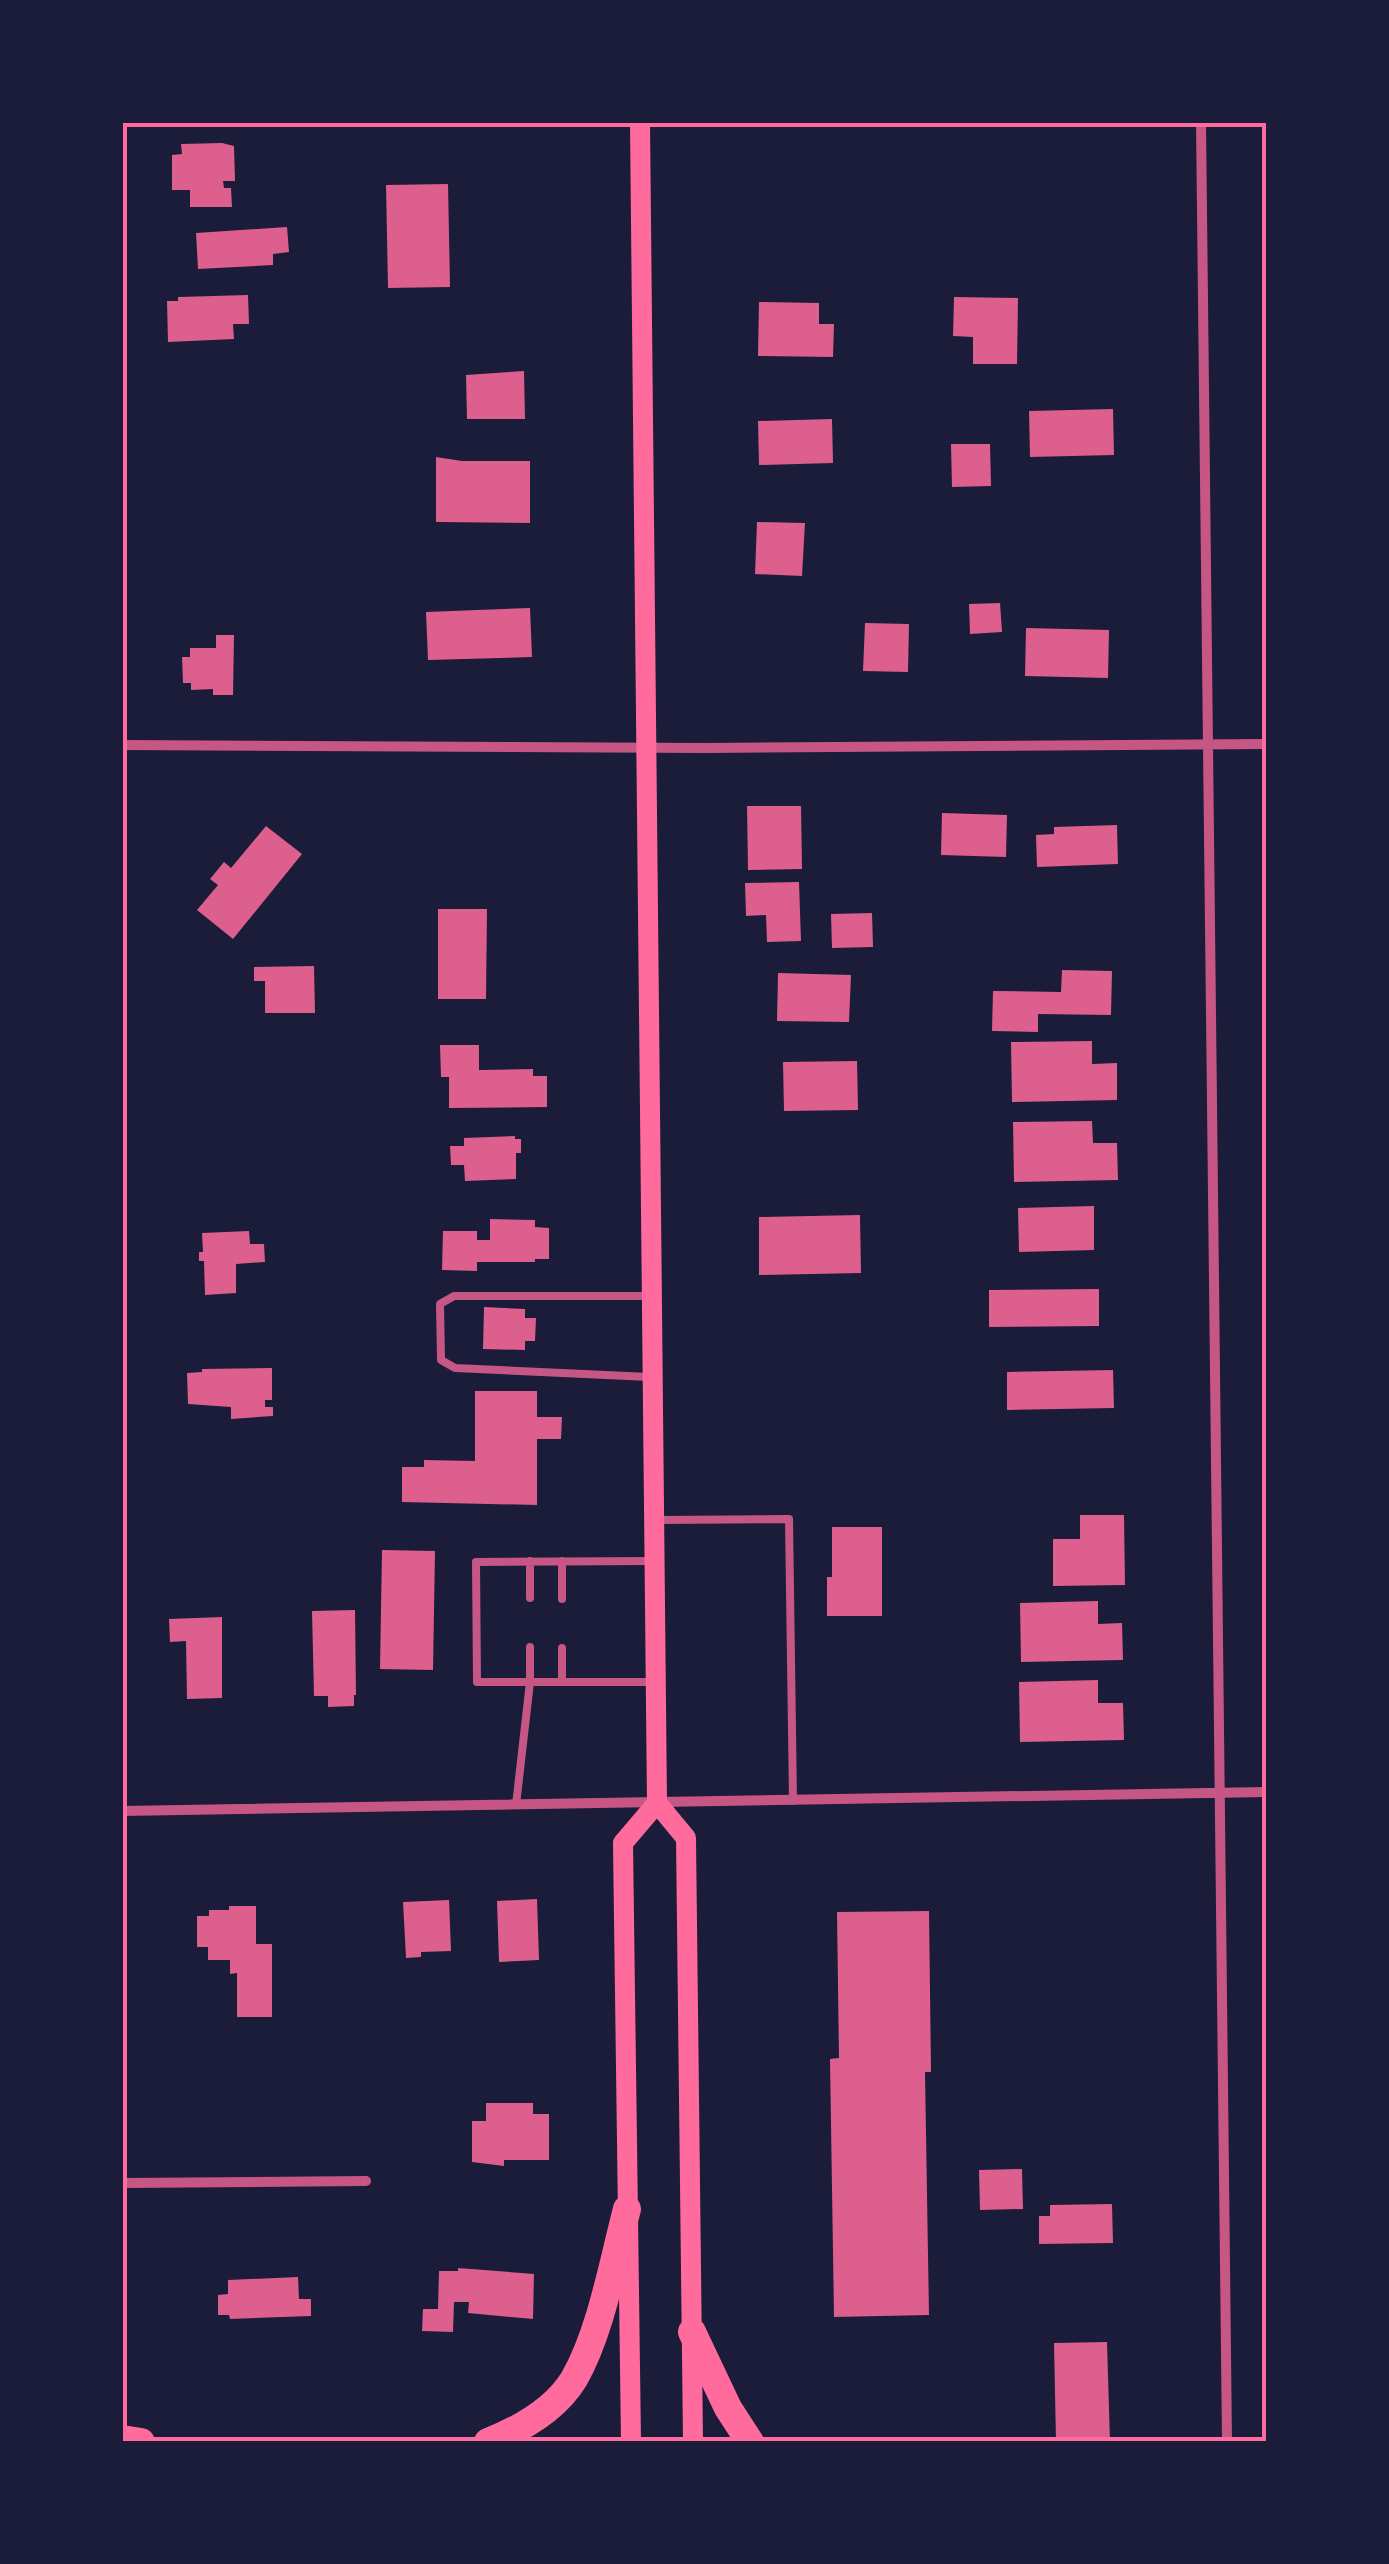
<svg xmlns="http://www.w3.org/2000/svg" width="1389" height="2564" font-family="'Work Sans',sans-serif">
<rect width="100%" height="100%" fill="#1b1b3a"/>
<path fill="#dd5f8e" d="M 222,143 L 234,146 L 235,181 L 223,181 L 224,188 L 231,188 L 232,207 L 190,207 L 190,190 L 172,190 L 172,155 L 182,154 L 181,144 Z
M 448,184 L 450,287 L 388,288 L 386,185 Z
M 287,227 L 289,252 L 273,254 L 273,265 L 198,269 L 196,233 Z
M 248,295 L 249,324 L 233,324 L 234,339 L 168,342 L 167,301 L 178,301 L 178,297 Z
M 954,297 L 1018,298 L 1017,364 L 973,364 L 973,337 L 953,336 Z
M 759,302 L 819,303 L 819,324 L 834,324 L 833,357 L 758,356 Z
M 524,371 L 525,419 L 467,419 L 466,375 Z
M 1113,409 L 1114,455 L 1030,457 L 1029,411 Z
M 832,419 L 833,463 L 759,465 L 758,421 Z
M 951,444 L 990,444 L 991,486 L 952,487 Z
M 436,457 L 462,461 L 530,461 L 530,523 L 436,522 Z
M 757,522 L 805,523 L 802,576 L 755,574 Z
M 1000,603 L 1002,632 L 970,634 L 969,604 Z
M 530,608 L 532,657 L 428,660 L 426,612 Z
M 865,623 L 909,624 L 908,672 L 863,671 Z
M 1026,628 L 1109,630 L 1108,678 L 1025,676 Z
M 216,635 L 234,635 L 233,695 L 213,695 L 213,689 L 191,690 L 191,683 L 183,683 L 182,657 L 190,657 L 190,648 L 216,648 Z
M 747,806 L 801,806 L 802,869 L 748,870 Z
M 942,813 L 1007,815 L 1006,857 L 941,855 Z
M 1117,825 L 1118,864 L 1037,867 L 1036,835 L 1054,834 L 1054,827 Z
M 266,826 L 302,854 L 233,939 L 197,910 L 218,885 L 210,879 L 224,862 L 231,868 Z
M 799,882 L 801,941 L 767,942 L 766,915 L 746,916 L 745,883 Z
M 438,909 L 487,909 L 486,999 L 438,999 Z
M 872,913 L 873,947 L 832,948 L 831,914 Z
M 314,966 L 315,1013 L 265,1013 L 265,981 L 254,981 L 254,967 Z
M 1062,970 L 1112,971 L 1111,1015 L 1038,1014 L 1038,1032 L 992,1031 L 993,991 L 1061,992 Z
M 778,973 L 851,975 L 849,1022 L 777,1021 Z
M 1092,1041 L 1092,1064 L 1117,1063 L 1117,1100 L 1012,1102 L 1011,1042 Z
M 440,1045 L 479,1045 L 479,1070 L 533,1069 L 533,1076 L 547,1076 L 547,1107 L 449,1108 L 449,1077 L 441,1077 Z
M 857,1061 L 858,1110 L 784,1111 L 783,1062 Z
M 1092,1121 L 1093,1143 L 1117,1143 L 1118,1180 L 1014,1182 L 1013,1122 Z
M 515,1136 L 515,1139 L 521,1139 L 521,1153 L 516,1153 L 516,1179 L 465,1181 L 464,1165 L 451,1165 L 450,1146 L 464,1146 L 464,1138 Z
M 1094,1206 L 1094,1250 L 1019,1252 L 1018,1208 Z
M 860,1215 L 861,1273 L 759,1275 L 759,1217 Z
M 490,1219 L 535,1220 L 535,1227 L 549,1228 L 549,1259 L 535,1259 L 535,1262 L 477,1262 L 477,1271 L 442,1270 L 443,1231 L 477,1231 L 477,1240 L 490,1240 Z
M 249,1231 L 250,1244 L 264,1244 L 265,1262 L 236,1264 L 236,1293 L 205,1295 L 204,1261 L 199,1261 L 199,1252 L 203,1252 L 202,1233 Z
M 1099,1289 L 1099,1326 L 989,1327 L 989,1290 Z
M 484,1307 L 525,1309 L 525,1318 L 536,1318 L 535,1341 L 525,1341 L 525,1350 L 483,1349 Z
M 272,1368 L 272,1400 L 265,1400 L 265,1407 L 273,1407 L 273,1416 L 231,1419 L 231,1407 L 188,1404 L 187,1373 L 202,1372 L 202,1369 Z
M 1113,1370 L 1114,1408 L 1007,1410 L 1007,1372 Z
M 475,1391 L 537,1391 L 537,1417 L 562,1417 L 561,1439 L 537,1439 L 537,1505 L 402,1502 L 402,1467 L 424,1467 L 424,1460 L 475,1461 Z
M 1080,1515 L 1124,1515 L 1125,1585 L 1053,1586 L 1053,1539 L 1080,1539 Z
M 832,1527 L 882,1527 L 882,1616 L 827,1616 L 827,1577 L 832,1577 Z
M 382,1550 L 435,1551 L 433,1670 L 380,1669 Z
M 1098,1601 L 1098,1624 L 1122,1623 L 1123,1660 L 1021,1662 L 1020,1603 Z
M 355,1610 L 356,1695 L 354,1695 L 354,1706 L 328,1707 L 328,1696 L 314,1696 L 312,1611 Z
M 222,1617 L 222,1698 L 187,1699 L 186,1641 L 170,1642 L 169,1619 Z
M 1098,1680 L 1098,1703 L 1123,1703 L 1124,1740 L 1020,1742 L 1019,1682 Z
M 537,1899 L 539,1960 L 499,1962 L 497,1901 Z
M 449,1900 L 451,1951 L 421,1952 L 421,1957 L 406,1958 L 403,1902 Z
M 229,1906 L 256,1906 L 256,1944 L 272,1944 L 272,2017 L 237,2017 L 237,1973 L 230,1974 L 230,1960 L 208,1960 L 208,1947 L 197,1947 L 197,1916 L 209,1916 L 209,1910 L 229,1910 Z
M 929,1911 L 931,2072 L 925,2072 L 929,2315 L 834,2317 L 830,2059 L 839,2058 L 837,1912 Z
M 486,2103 L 533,2103 L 533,2114 L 549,2114 L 549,2160 L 504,2160 L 504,2166 L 472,2162 L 472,2121 L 486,2121 Z
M 1022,2169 L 1023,2209 L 980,2210 L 979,2170 Z
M 1112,2204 L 1113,2243 L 1039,2244 L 1039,2216 L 1050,2216 L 1050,2205 Z
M 458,2268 L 534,2274 L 533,2319 L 468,2313 L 469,2302 L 454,2302 L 453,2332 L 422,2331 L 423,2309 L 438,2309 L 439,2271 L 458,2271 Z
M 298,2277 L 299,2299 L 311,2299 L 311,2316 L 230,2319 L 229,2315 L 218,2315 L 218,2295 L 228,2294 L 228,2280 Z
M 1107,2342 L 1110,2442 L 1056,2442 L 1054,2343 Z"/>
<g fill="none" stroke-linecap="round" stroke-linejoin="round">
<path stroke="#c65784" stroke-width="8" d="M 649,1377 L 455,1368 L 441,1360 L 440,1304 L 454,1296 L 651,1296
M 658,1520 L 789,1519 L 793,1801
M 530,1561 L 530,1598
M 562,1561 L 562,1599
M 654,1561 L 476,1562 L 477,1682 L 654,1682
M 562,1648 L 562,1682
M 516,1805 L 530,1682 L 530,1647"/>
<path stroke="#c65784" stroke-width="10" d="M 1201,122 L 1227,2442
M 122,745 L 706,748 L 1266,744
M 122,1811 L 1266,1792
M 122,2127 L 122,2244
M 124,2183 L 366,2181"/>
<path stroke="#ff6b9d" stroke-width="20" d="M 640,122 L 657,1803 L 686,1838 L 693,2442
M 631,2442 L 623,1843 L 657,1803"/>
<path stroke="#ff6b9d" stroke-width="28" d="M 692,2332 L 728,2408 L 750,2442
M 122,2439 L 141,2442
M 488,2442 C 521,2429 555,2410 574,2379 C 601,2332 613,2262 627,2209"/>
</g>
<rect width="1389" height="2564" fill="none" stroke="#1b1b3a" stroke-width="250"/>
<rect x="125" y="125" width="1139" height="2314" fill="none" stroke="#ff6b9d" stroke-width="4"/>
</svg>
